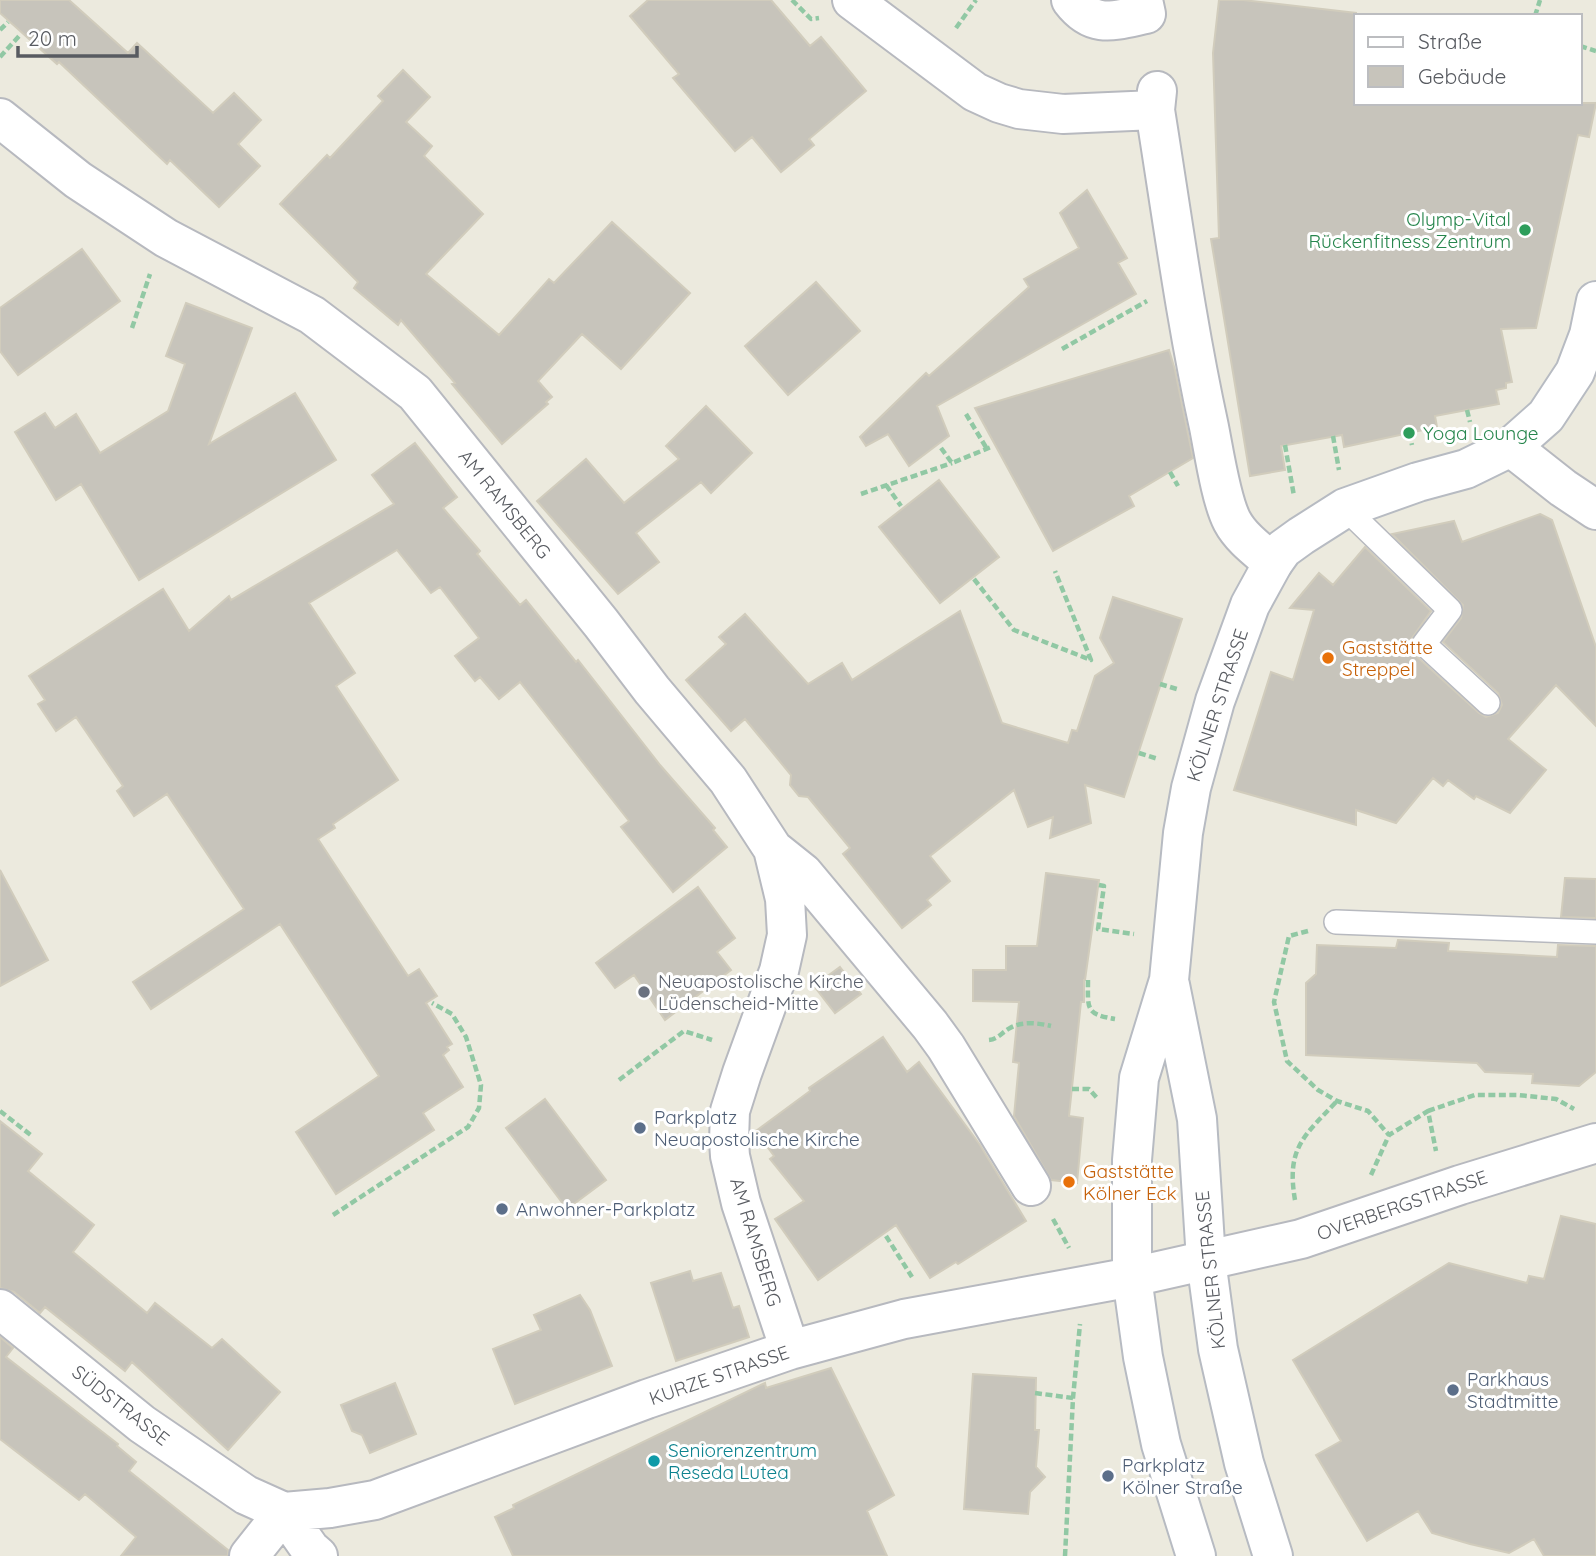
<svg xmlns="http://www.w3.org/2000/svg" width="1596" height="1556" font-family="Quicksand,sans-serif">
<rect width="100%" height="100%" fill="#eceade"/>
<path fill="#c7c4bb" stroke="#d1ccbc" stroke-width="2" d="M 0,0 L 69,0 L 128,53 L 137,43 L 213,113 L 234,93 L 261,120 L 238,144 L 260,166 L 219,207 L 170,160 L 167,164 L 59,62 L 57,64 L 0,13 Z
M 648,0 L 771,0 L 810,46 L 821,37 L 866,91 L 809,139 L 814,145 L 781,172 L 752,137 L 735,151 L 673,78 L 679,74 L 630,16 Z
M 1219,0 L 1243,0 L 1356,13 L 1356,103 L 1596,103 L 1589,137 L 1578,135 L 1536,328 L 1501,329 L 1512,382 L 1506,383 L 1506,388 L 1496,390 L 1499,404 L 1435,416 L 1437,427 L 1344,447 L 1342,435 L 1281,446 L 1285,470 L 1250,476 L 1211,239 L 1219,238 L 1213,53 Z
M 403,70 L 430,97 L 406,122 L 432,146 L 424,156 L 483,214 L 426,274 L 499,335 L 549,279 L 554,283 L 612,222 L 690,293 L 621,369 L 582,334 L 538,381 L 552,397 L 546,402 L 548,404 L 502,444 L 452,384 L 455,383 L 401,320 L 398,325 L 354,288 L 358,282 L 280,204 L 327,155 L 330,158 L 383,101 L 378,96 Z
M 1087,190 L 1127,258 L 1118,263 L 1136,294 L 937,406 L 949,436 L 909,466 L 888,434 L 866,446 L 860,437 L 926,373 L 929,376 L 1029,287 L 1024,279 L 1079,248 L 1060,213 Z
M 82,249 L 120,301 L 18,375 L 0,351 L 0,308 Z
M 816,282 L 860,331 L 788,395 L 745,346 Z
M 186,303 L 252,328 L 209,444 L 295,393 L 336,460 L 139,580 L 81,484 L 56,500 L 15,432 L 45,413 L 55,428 L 76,414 L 100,453 L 168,411 L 185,364 L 166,356 Z
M 1169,350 L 1175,370 L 1193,458 L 1129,496 L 1134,506 L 1053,551 L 975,408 Z
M 706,406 L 752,453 L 711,493 L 701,482 L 636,533 L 659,562 L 618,594 L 537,501 L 586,459 L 624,503 L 679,459 L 666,446 Z
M 415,443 L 457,497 L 443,508 L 480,551 L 477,554 L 520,605 L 526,600 L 576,662 L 578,660 L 660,765 L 715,828 L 713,830 L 727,847 L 673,892 L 621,827 L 629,821 L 520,682 L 499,699 L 480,677 L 475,681 L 455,656 L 479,638 L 440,587 L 431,593 L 397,550 L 309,603 L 355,673 L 336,686 L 398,780 L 333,824 L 335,828 L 318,839 L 408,976 L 419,969 L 437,996 L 426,1003 L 452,1044 L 447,1047 L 449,1050 L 443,1055 L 463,1087 L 423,1113 L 434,1130 L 336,1194 L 296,1132 L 379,1076 L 280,924 L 151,1009 L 133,982 L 244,909 L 167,794 L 134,816 L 117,791 L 123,786 L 76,717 L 56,731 L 38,704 L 45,700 L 29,676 L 163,589 L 189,631 L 229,596 L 231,600 L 394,504 L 372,475 Z
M 939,480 L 999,557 L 940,603 L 879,527 Z
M 1540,514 L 1552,520 L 1596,647 L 1596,726 L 1556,685 L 1508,739 L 1546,770 L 1510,813 L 1476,796 L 1474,799 L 1448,780 L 1443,786 L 1433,778 L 1396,823 L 1356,810 L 1356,825 L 1234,790 L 1271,672 L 1293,680 L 1314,610 L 1290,608 L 1319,573 L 1333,585 L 1365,547 L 1431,611 L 1410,641 L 1414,654 L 1479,713 L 1486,717 L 1498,713 L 1502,705 L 1498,693 L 1443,642 L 1461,618 L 1463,605 L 1392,534 L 1454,521 L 1462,542 Z
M 1113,597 L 1182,619 L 1124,797 L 1085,785 L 1091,823 L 1050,838 L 1053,817 L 1028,827 L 1014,790 L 930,856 L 950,881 L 927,900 L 931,905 L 902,928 L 843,854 L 850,848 L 808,797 L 799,796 L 790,785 L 791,775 L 745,719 L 731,731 L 686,680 L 726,644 L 719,637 L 745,614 L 808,684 L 842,663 L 852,680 L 960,611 L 1002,723 L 1068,743 L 1072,730 L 1077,731 L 1095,676 L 1114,663 L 1100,638 Z
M 0,870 L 48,960 L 0,986 Z
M 1046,873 L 1099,880 L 1085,980 L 1084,980 L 1084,1002 L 1081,1002 L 1069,1116 L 1083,1118 L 1077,1183 L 1051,1180 L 1014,1116 L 1019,1063 L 1013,1062 L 1019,1002 L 973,1001 L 973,970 L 1006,970 L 1006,946 L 1037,946 Z
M 1565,878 L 1596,879 L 1596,918 L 1561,917 Z
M 698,887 L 735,938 L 717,952 L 731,970 L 665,1020 L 634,975 L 615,988 L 596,963 Z
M 1398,940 L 1449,943 L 1448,951 L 1557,957 L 1558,945 L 1596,946 L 1596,1072 L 1579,1086 L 1532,1083 L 1533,1074 L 1485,1072 L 1477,1063 L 1306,1055 L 1306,983 L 1316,974 L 1317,945 L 1396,948 Z
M 840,967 L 861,994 L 835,1013 L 814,986 Z
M 883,1037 L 907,1072 L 919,1062 L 980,1145 L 1026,1221 L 958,1264 L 956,1262 L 930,1278 L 896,1225 L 818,1280 L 775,1219 L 804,1201 L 770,1159 L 774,1156 L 756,1131 L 810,1091 L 809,1088 Z
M 545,1099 L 606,1180 L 567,1209 L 506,1128 Z
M 0,1121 L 42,1154 L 28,1171 L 94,1225 L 73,1252 L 147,1313 L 155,1303 L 212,1348 L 222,1339 L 280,1392 L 228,1450 L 132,1362 L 125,1371 L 45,1307 L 40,1313 L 14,1292 L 0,1288 Z
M 1561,1216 L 1596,1224 L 1596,1556 L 1544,1556 L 1534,1539 L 1509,1553 L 1470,1544 L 1432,1533 L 1418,1511 L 1367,1541 L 1316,1455 L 1341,1441 L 1293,1360 L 1449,1263 L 1527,1283 L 1529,1276 L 1544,1279 Z
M 690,1271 L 693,1281 L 721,1273 L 733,1308 L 739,1306 L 749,1337 L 676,1361 L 651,1283 Z
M 580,1295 L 590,1310 L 612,1366 L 515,1404 L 493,1349 L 541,1330 L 534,1315 Z
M 0,1337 L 13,1348 L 6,1357 L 118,1444 L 117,1446 L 136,1462 L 129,1471 L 228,1550 L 228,1556 L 121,1556 L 136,1537 L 85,1494 L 79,1500 L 0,1439 Z
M 831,1368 L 894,1495 L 867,1511 L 887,1556 L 513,1556 L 495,1517 L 514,1508 L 513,1505 L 765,1383 L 766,1388 Z
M 973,1374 L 1036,1378 L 1035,1430 L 1039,1430 L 1036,1467 L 1045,1477 L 1030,1492 L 1028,1514 L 964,1509 Z
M 395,1383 L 416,1434 L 370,1453 L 362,1435 L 352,1431 L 341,1405 Z"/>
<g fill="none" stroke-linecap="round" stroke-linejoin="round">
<defs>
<path id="lane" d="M 1345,508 L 1450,610 L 1424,644 L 1488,703
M 1336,922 L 1596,932"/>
<path id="street" d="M 852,0 L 975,92 L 999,103 L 1019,109 L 1063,114 L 1155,110
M 1071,0 C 1093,29 1113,21 1146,14 L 1143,0
M 1157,91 L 1155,110 C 1172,216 1186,322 1209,427 C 1214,452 1221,500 1232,521 C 1241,538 1258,550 1273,563
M 0,118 L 78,180 L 166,238 L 312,315 L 415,393 L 601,623 L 652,690 L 728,780 L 773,849 L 785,899 L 787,935 L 779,971 L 742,1073 L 730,1111 L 729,1141 L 730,1156 L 741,1203 L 790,1350
M 1511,447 L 1563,488 L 1596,510
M 773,849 L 803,873 L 930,1025 L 946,1047 L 1031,1186
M 0,1309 L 142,1424 L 246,1495 L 284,1512 L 330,1508 L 375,1500 L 647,1399 L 790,1350 L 904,1319 L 1132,1277 L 1301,1239 L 1460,1185 L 1596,1143
M 284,1512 L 310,1549 L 318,1556
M 249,1556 L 284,1512"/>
<path id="secondary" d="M 1170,985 L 1197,1119 L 1206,1260 L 1218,1349 L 1244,1463 L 1273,1556
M 1196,1556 L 1161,1444 L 1143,1357 L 1132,1277 L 1132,1160 L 1139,1078 L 1169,980 L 1183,833 L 1191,788 L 1215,701 L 1250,605 L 1273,563 L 1283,549 L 1301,536 L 1345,508 L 1418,482 L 1466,469 L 1511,447 L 1546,416 L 1575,372 L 1589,335 L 1596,301"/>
</defs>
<use href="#lane" stroke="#b7b9bf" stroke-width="26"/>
<use href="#street" stroke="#b7b9bf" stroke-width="42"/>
<use href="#secondary" stroke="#b7bbc2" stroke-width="42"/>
<path stroke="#91c8a4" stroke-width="4.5" stroke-dasharray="7 3.5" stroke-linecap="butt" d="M 792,0 L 811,19 L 819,18
M 1535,16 L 1540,0
M 956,28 L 976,0
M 0,30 L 8,22
M 1580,46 L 1596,51
M 0,57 L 21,34
M 132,328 L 150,274
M 1062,349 L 1147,301
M 1467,410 L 1470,422
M 966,414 L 987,449
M 1409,433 L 1412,445
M 1333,436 L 1339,470
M 1285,445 L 1294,496
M 941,448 L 952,463 L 991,447
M 1170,472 L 1178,486
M 886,485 L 901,506
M 861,494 L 952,463
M 974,579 L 1014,630 L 1091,660 L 1055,571
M 1160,684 L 1180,690
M 1139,753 L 1158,759
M 1099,885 L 1104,886 L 1098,929 L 1134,934
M 1308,931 L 1289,936 L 1274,1002 L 1287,1061 L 1318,1090 L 1337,1101 L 1368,1111 L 1389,1135
M 1088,980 C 1088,1009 1085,1014 1115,1019
M 989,1040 C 998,1039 1001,1033 1010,1028 C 1022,1021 1038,1023 1051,1026
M 619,1080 L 684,1031 L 712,1040
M 1072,1089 L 1089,1089 L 1098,1099
M 0,1111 L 32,1136
M 1428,1111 L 1475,1095 L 1518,1095 L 1556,1099 L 1574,1109
M 1371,1175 L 1389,1135 L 1428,1111 L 1436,1151
M 1295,1200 C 1286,1148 1304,1136 1337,1101
M 333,1215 L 468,1127 L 479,1108 L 481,1085 L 466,1037 L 452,1014 L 432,1003
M 1053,1219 L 1069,1248
M 886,1236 L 912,1277
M 1035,1393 L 1073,1398
M 1065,1556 L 1073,1398 L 1080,1324"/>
<use href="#lane" stroke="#fff" stroke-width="23"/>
<use href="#street" stroke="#fff" stroke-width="38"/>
<use href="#secondary" stroke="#fff" stroke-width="38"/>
</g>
<g fill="#2e9e5b" stroke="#fff" stroke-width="2.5">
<circle cx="1525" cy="230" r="7"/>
<circle cx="1409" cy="433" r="7"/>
</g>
<g fill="#e8710a" stroke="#fff" stroke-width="2.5">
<circle cx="1328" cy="658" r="7"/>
<circle cx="1069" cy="1182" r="7"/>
</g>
<circle fill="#6b7280" stroke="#fff" stroke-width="2.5" cx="644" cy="992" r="7"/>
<g fill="#5c6f8a" stroke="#fff" stroke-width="2.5">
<circle cx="640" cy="1128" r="7"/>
<circle cx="502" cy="1209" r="7"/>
<circle cx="1453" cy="1390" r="7"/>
<circle cx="1108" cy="1476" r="7"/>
</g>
<circle fill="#0f9aa8" stroke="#fff" stroke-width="2.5" cx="654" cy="1461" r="7"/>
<g text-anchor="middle" stroke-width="6" stroke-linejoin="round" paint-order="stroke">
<g font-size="19" fill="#27864d" stroke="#fff" text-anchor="end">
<text x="1511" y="226">Olymp-Vital<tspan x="1511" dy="22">Rückenfitness Zentrum</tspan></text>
<text x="1423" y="440" text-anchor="start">Yoga Lounge</text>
</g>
<g font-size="19" fill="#585b61" stroke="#fff">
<text transform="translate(505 504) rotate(51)" y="7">AM RAMSBERG</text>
<text transform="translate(1217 705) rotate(-72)" y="7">KÖLNER STRASSE</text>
<text transform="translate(1402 1205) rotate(-19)" y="7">OVERBERGSTRASSE</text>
<text transform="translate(756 1242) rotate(73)" y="7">AM RAMSBERG</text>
<text transform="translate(1210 1270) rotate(-96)" y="7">KÖLNER STRASSE</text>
<text transform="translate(719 1375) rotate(-19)" y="7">KURZE STRASSE</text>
<text transform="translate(121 1405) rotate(38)" y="7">SÜDSTRASSE</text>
</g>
<g font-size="19" fill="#c56008" stroke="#fff" text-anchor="start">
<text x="1342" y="654">Gaststätte<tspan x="1342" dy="22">Streppel</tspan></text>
<text x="1083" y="1178">Gaststätte<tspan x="1083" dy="22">Kölner Eck</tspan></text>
</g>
<g font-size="19" fill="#5b616d" stroke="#fff" text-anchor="start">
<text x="658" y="988">Neuapostolische Kirche<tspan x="658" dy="22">Lüdenscheid-Mitte</tspan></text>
</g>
<g font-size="19" fill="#4e5e75" stroke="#fff" text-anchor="start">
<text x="654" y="1124">Parkplatz<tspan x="654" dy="22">Neuapostolische Kirche</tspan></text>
<text x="516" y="1216">Anwohner-Parkplatz</text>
<text x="1467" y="1386">Parkhaus<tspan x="1467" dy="22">Stadtmitte</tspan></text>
<text x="1122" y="1472">Parkplatz<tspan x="1122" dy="22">Kölner Straße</tspan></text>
</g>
<g font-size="19" fill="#0d838f" stroke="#fff" text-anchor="start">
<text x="668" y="1457">Seniorenzentrum<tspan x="668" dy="22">Reseda Lutea</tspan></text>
</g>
</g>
<rect x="1354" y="14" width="228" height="91" fill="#ffffff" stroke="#bcbdc0" stroke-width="2"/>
<rect x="1368" y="37" width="35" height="10" fill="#ffffff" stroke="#bcbdc0" stroke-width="2"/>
<text x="1418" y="49" font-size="21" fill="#585b61">Straße</text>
<rect x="1368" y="66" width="35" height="21" fill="#c7c4bb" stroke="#bcbdc0" stroke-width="2"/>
<text x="1418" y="84" font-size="21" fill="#585b61">Gebäude</text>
<path d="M18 46v10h119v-10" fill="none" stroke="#585b61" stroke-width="3.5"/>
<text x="28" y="46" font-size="21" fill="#585b61" stroke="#ffffff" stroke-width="5" paint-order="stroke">20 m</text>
</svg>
